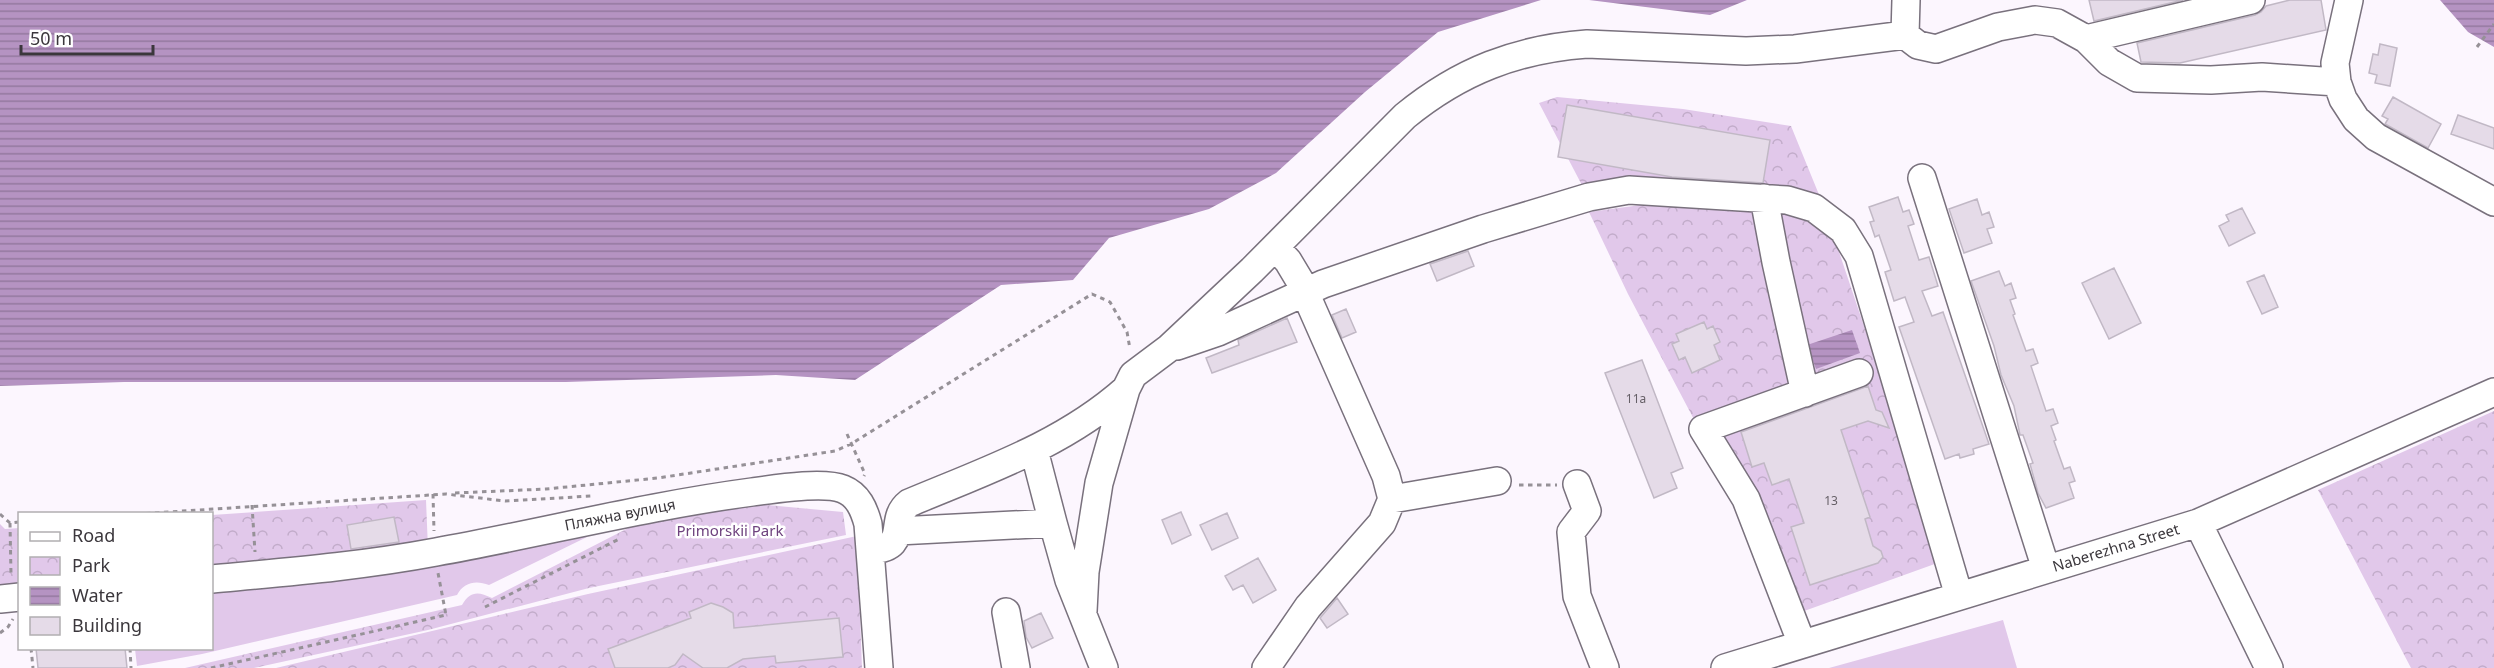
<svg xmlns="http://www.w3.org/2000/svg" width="2494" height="668" font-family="'Noto Sans',sans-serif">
<defs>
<pattern id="park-crowns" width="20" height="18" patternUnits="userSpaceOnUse" patternTransform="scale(1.5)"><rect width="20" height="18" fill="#e1c8ea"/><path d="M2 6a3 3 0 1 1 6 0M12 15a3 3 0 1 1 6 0" fill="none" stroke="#c2acca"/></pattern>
<pattern id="water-rules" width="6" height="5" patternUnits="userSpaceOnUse" patternTransform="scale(1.5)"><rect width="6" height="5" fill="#b593c2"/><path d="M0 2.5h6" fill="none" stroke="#94799f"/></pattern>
</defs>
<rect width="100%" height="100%" fill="#fcf6fe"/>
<path fill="#e1c8ea" d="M 585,532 L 587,537 L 489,585 C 476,580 464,582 457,595 L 202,654 L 137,666 L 135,649 L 212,648 L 212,589 Z
M 2003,620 L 2017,668 L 1829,668 Z"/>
<path fill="url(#park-crowns)" d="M 1557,97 L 1683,109 L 1791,126 L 1822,202 L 1585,191 L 1539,103 Z
M 1663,202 L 1783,208 L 1834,237 L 1943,561 L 1782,619 L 1729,486 L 1628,294 L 1589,212 Z
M 2494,411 L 2494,668 L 2411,668 L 2318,490 Z
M 426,500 L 428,549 L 212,575 L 212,515 Z
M 734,502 L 843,512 L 846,535 L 589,588 L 428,630 L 254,668 L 185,668 L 462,605 C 470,591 478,591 492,598 L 642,521 Z
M 0,524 L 5,529 L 20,528 L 19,592 L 0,594 Z
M 857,536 L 862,668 L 276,668 L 588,594 Z"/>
<path fill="url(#water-rules)" d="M 0,0 L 1541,0 L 1438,32 L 1365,92 L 1276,173 L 1209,209 L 1109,238 L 1073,280 L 1001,285 L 855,380 L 776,375 L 566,382 L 124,382 L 0,386 Z
M 1589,0 L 1747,0 L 1710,15 Z
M 2440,0 L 2494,0 L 2494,47 L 2468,32 Z
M 1852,330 L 1860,353 L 1816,369 L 1807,345 Z"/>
<path fill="#e5dbe8" stroke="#c1b8c5" stroke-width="1.5" d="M 2089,0 L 2183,0 L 2094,21 Z
M 2290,0 L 2321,0 L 2326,30 L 2180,63 L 2141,62 L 2137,43 L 2255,15 L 2261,12 L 2266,6 Z
M 2380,44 L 2397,48 L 2390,86 L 2375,83 L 2377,75 L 2369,73 L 2373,54 L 2378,55 Z
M 2393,97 L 2441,124 L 2428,148 L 2385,124 L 2388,119 L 2382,116 Z
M 1567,105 L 1770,140 L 1763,183 L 1672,177 L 1558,157 Z
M 2458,115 L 2494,128 L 2494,149 L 2451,134 Z
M 1898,197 L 1903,212 L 1909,210 L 1914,224 L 1908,226 L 1919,260 L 1929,257 L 1938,286 L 1922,291 L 1932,316 L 1943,312 L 1989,444 L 1973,449 L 1974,454 L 1960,458 L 1959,454 L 1945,459 L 1899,327 L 1914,322 L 1905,297 L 1894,301 L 1885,272 L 1891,270 L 1879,235 L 1875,237 L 1870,222 L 1874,221 L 1869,207 Z
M 1977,199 L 1982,215 L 1989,212 L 1994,227 L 1987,229 L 1992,243 L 1964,253 L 1949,209 Z
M 2242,208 L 2255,233 L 2229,246 L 2219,226 L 2229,221 L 2226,215 Z
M 1468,251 L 1474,266 L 1437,281 L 1430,264 Z
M 2114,268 L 2141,323 L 2109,339 L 2082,283 Z
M 1999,271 L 2005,286 L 2011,283 L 2016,298 L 2010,300 L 2015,314 L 2013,315 L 2026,351 L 2033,349 L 2038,363 L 2031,366 L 2046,411 L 2053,409 L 2058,423 L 2051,426 L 2056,440 L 2054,441 L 2064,469 L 2070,467 L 2075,481 L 2069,483 L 2074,498 L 2046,508 L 2038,493 L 2030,464 L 2033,463 L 2023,435 L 2020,435 L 2014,406 L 2001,375 L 1994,346 L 1971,281 Z
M 2264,275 L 2278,307 L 2262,314 L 2247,282 Z
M 1346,309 L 1356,332 L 1342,338 L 1332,315 Z
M 1287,318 L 1297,342 L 1212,373 L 1206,358 L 1239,345 L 1238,340 Z
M 1704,322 L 1707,329 L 1713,326 L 1720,342 L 1714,345 L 1720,360 L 1692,373 L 1685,357 L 1679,360 L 1672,344 L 1679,341 L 1676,334 Z
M 1642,360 L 1683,468 L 1671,473 L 1677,488 L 1654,498 L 1605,373 Z
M 1868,386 L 1876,410 L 1882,412 L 1889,428 L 1868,421 L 1841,430 L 1870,517 L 1865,519 L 1873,546 L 1881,551 L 1883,557 L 1878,563 L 1810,585 L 1791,527 L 1804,523 L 1789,479 L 1772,485 L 1764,463 L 1752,467 L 1741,432 Z
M 1181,512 L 1191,535 L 1172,544 L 1162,520 Z
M 1227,513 L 1238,538 L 1212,550 L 1200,525 Z
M 394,517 L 399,542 L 351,549 L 347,525 Z
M 1258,558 L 1276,590 L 1253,603 L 1243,585 L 1233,590 L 1225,576 Z
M 1337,598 L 1348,614 L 1327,628 L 1320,618 Z
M 711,603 L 723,607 L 733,613 L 734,628 L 839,618 L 843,657 L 776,663 L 775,656 L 743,659 L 727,668 L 703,668 L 683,654 L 675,665 L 668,668 L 615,668 L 608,649 L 691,618 L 689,612 Z
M 1041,613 L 1053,638 L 1032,648 L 1026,637 L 1024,621 Z
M 36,648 L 125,648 L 127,668 L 38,668 Z"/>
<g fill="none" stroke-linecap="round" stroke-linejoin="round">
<defs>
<path id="minor" d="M 2349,0 L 2335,63 L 2337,82 L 2343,99 L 2356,119 L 2376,137 L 2494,202
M 1905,35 L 1906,0
M 2086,39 L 2109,62 L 2137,78 L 2211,80 L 2262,77 L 2337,82
M 1922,178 L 2046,569
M 1764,198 L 1776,262 L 1805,393
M 1177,346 L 1218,332 L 1323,284 L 1483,229 L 1589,197 L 1629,190 L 1787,200 L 1814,208 L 1843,230 L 1859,256 L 1959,596
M 1034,450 L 1053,523
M 1577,484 L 1587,511 L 1571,532 L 1577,596 L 1605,668
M 1392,499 L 1497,481
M 2198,523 L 2269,668
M 898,531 L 1053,523 L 1069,580 L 1104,668
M 870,550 C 912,548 887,520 909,503 C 985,471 1063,445 1126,389
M 212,579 C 287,572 362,566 436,552 C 542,533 646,506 752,492 C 774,489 823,481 843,489 C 858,495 864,509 868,524 L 879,668
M 0,599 L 20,597
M 1083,611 L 1085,572 L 1099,483 L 1126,389 L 1133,375 L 1169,348 L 1252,270 L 1405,116 C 1460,71 1517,49 1587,44 L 1746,51 L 1795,49 L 1905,35 L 1918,45 L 1936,49 L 1998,27 L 2035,20 L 2057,23 L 2086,39 L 2251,0
M 1006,612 L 1016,668
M 1802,644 L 1746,499 L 1703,429 L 1859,373
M 1266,668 L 1308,607 L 1382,523 L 1392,499 L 1386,476 L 1300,281 L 1288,261 L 1275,247
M 1725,668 L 2198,523 L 2494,392"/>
</defs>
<use href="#minor" stroke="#79717d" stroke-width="30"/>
<path stroke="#969197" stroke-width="3" stroke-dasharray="4.5 4.5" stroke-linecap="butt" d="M 2477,47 L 2494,24
M 847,434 L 865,474 L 864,476
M 1519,485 L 1557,485
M 455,493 L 546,489 L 658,478 L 835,451 L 851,444 L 1092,294 L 1110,302 L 1127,332 L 1130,349
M 433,494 L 434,531
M 252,505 L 255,552
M 0,514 L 10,523 L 20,522
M 137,514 L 446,494 L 505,501 L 592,496
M 10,523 L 11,575
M 485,607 L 621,538
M 0,633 L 8,627 L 13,619
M 31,648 L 33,668
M 130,648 L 131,668
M 211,668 L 446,615 L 438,573"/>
<use href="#minor" stroke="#fff" stroke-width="27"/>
</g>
<g text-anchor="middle" stroke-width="5" stroke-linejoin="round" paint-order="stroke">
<g font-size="12" fill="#666067">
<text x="1636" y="403">11а</text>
<text x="1831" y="505">13</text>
</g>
<g font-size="15" fill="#3b373c" stroke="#fff">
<text transform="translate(620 515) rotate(-11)" y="5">Пляжна вулиця</text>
<text transform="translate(2116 548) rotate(-17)" y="5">Naberezhna Street</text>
</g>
<g font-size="15" fill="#6e427e" stroke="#fff">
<text x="730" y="536">Primorskii Park</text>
</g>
</g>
<rect x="18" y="512" width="195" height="138" fill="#ffffff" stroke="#b1afb1" stroke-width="1.5"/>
<rect x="30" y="532" width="30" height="9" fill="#ffffff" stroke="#b1afb1" stroke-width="1.5"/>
<text x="72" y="542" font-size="18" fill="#3b373c">Road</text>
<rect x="30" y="557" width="30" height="18" fill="url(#park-crowns)" stroke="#b1afb1" stroke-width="1.5"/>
<text x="72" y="572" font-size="18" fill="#3b373c">Park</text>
<rect x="30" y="587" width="30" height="18" fill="url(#water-rules)" stroke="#b1afb1" stroke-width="1.5"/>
<text x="72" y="602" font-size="18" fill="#3b373c">Water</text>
<rect x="30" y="617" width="30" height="18" fill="#e5dbe8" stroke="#b1afb1" stroke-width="1.5"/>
<text x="72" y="632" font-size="18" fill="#3b373c">Building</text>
<path d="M21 45v9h132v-9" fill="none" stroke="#3b373c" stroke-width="3"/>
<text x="30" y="45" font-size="18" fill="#3b373c" stroke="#ffffff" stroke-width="4.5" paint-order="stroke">50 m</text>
</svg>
